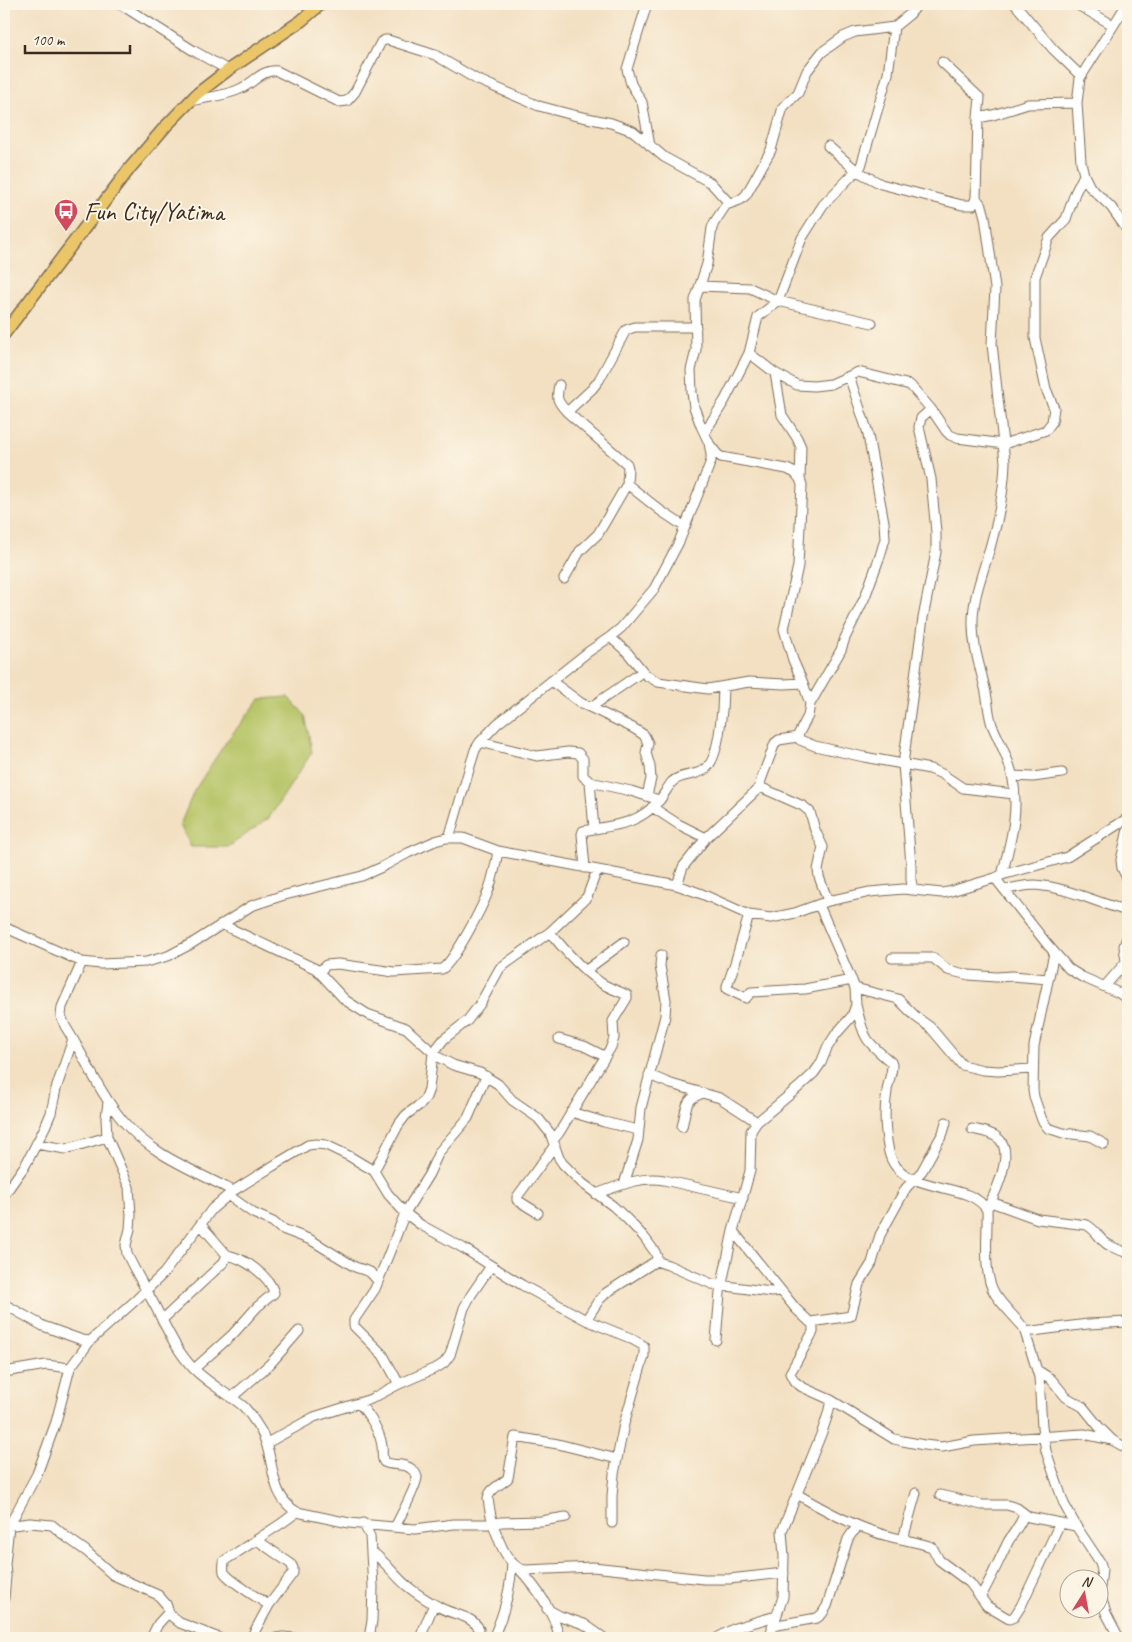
<svg xmlns="http://www.w3.org/2000/svg" width="1132" height="1642" font-family="Caveat,sans-serif">
<rect width="100%" height="100%" fill="#fcf5e5"/>
<filter id="ink" filterUnits="userSpaceOnUse"><feTurbulence type="fractalNoise" baseFrequency=".02" numOctaves="2"/><feDisplacementMap in="SourceGraphic" scale="10" xChannelSelector="R" yChannelSelector="G"/><feConvolveMatrix kernelMatrix="1 2 1 2 8 2 1 2 1" color-interpolation-filters="sRGB"/></filter>
<filter id="wash" filterUnits="userSpaceOnUse"><feTurbulence type="fractalNoise" baseFrequency=".0096" numOctaves="4" result="noise"/><feDisplacementMap in="SourceGraphic" scale="20" xChannelSelector="R" yChannelSelector="G"/><feGaussianBlur stdDeviation="1.12" result="paint"/><feColorMatrix in="noise" values="0 0 0 0 0 0 0 0 0 0 0 0 0 0 0 0 0 1.4 0 .05"/><feComposite in="paint" operator="in"/></filter>
<g filter="url(#wash)">
<rect width="100%" height="100%" fill="#f3e0c2"/>
<path fill="#b6c466" stroke="#787742" d="M 288,697 L 305,715 L 312,752 L 269,818 L 228,847 L 191,847 L 180,825 L 194,791 L 226,742 L 260,699 Z"/>
</g>
<g filter="url(#ink)">
<g fill="none" stroke-linecap="round" stroke-linejoin="round">
<defs>
<path id="minor" d="M 120,4 L 194,51 L 228,70
M 647,4 L 627,69 L 631,84 L 642,102 L 650,146
M 1015,4 L 1053,49 L 1081,76
M 1076,4 L 1113,25
M 1127,4 L 1080,78 L 1077,103 L 1081,162 L 1084,175 L 1090,187 L 1111,207 L 1128,231
M 191,101 C 208,97 227,96 242,88 C 254,82 263,69 277,71 L 339,102 L 347,101 L 355,92 L 381,42 L 385,40 L 388,40 L 435,55 L 476,79 L 539,106 L 573,115 L 611,123 L 633,131 L 664,157 L 711,183 L 729,203
M 978,118 L 993,115 L 1028,104 L 1077,103
M 828,146 L 857,171 L 881,184 L 962,205 L 973,205 L 976,198 L 978,118 L 980,98 L 942,62
M 976,198 L 982,206 L 985,217 L 995,288 L 992,344 L 1005,462 C 1004,491 999,517 991,544 C 984,571 972,597 973,625 C 973,647 980,667 985,688 C 988,700 988,713 992,725 C 999,741 1008,757 1012,774 C 1020,810 1011,840 1002,875
M 700,286 L 750,288 L 778,301 L 872,323
M 749,353 L 775,373 L 797,385 L 814,386 L 831,384 L 858,372 L 910,385 L 931,409 L 946,431 L 950,435 L 957,438 L 1004,444 L 1046,430 L 1052,422 L 1054,408 L 1046,389 L 1035,338 L 1035,277 L 1049,238 L 1066,219 L 1075,193 L 1084,175
M 775,373 L 782,415 L 797,438 L 801,447 L 800,479
M 559,385 C 556,399 557,401 567,412 L 627,464 L 628,468 L 627,484 L 661,511 L 685,527
M 567,412 L 592,389 L 599,380 L 626,330 L 635,327 L 696,327
M 705,432 L 725,400 L 749,353 L 758,317 L 778,301 L 802,238 L 823,205 L 861,166 L 888,74 L 894,27
M 710,445 L 717,454 L 721,457 L 787,469 L 795,473 L 800,479 L 802,485 L 798,566 L 784,629 L 793,660 L 803,683 L 810,704 L 808,716 L 798,735 L 800,740 L 815,746 L 864,757 L 930,769 L 942,774 L 963,788 L 1014,794
M 564,579 L 580,551 L 598,534 L 627,484
M 610,637 L 627,652 L 646,675 L 658,682 L 708,689 L 749,682 L 784,684 L 803,683
M 551,681 L 581,703 L 633,728 L 644,735 L 648,743 L 646,753 L 650,766 L 651,779 L 647,795
M 810,704 L 841,650 L 845,638 L 865,597 L 880,556 L 885,539 L 884,522 L 867,430 L 849,376
M 591,707 L 642,672
M 480,742 L 537,756 L 568,752 L 578,753 L 583,759 L 583,776 L 590,782 L 631,791 L 659,800
M 1012,776 L 1033,777 L 1062,773
M 590,782 L 594,829
M 760,787 L 803,806 L 810,812 L 815,830 L 823,847 L 818,870 L 819,877 L 828,901
M 652,807 L 678,824 L 706,838
M 1128,829 L 1121,860 L 1122,868 L 1128,880
M 449,838 L 471,763 L 475,750 L 480,742 L 497,724 L 588,652 L 610,637 L 621,628 L 654,589 L 679,542 L 704,479 L 711,461 L 711,454 L 709,443 L 701,426 L 694,407 L 692,392 L 691,370 L 696,350 L 695,300 L 707,264 L 712,228 L 714,223 L 726,205 L 740,200 L 746,195 L 771,150 L 783,107 L 798,93 L 807,71 L 822,52 L 843,37 L 855,32 L 894,27 L 910,14 L 918,4
M 585,868 L 582,834 L 583,831 C 614,825 636,826 659,801 C 664,795 667,788 672,782 C 680,774 695,776 704,770 C 720,761 723,704 723,687
M 995,878 L 1047,944 L 1069,969 L 1082,977 L 1119,993 L 1128,1000
M 677,885 L 683,867 L 706,838 L 760,787 L 761,780 L 775,743 L 779,740 L 798,737
M 1005,889 C 1015,888 1025,885 1035,885 C 1067,887 1097,903 1128,911
M 913,890 L 911,880 L 911,865 L 903,764 L 923,618 L 936,552 L 936,532 L 931,479 L 919,427 L 921,418 L 931,409
M 749,915 L 735,963 L 727,986 L 727,989 L 746,998 L 751,992 L 805,989 L 852,980
M 221,924 L 316,969 L 345,1000 L 367,1014 L 406,1028 L 438,1057 L 453,1065 L 480,1073 L 498,1084 L 512,1100 L 538,1118 L 550,1133 L 559,1158 L 563,1164 L 582,1183 L 613,1206 L 627,1219 L 644,1237 L 655,1252 L 657,1257 L 656,1261 L 606,1293 L 599,1300 L 586,1320
M 4,927 L 82,962 L 101,964 L 146,962 L 168,956 L 191,944 L 251,906 L 281,896 L 362,876 L 382,867 L 408,853 L 435,841 L 446,838 L 463,838 L 498,851 L 677,885 L 702,894 L 749,915 L 771,918 L 795,913 L 828,901 L 870,892 L 903,889 L 942,893 L 948,892 L 995,878 L 1002,875 L 1067,857 L 1128,818
M 1054,953 L 1034,1046 L 1033,1090 L 1034,1097 L 1042,1120 L 1048,1128 L 1063,1133 L 1090,1136 L 1104,1144
M 892,958 L 933,958 L 948,970 L 969,975 L 996,977 L 1012,976 L 1048,979
M 82,962 L 62,1007 L 61,1016 L 65,1026 C 85,1057 99,1093 123,1121 C 151,1155 196,1171 233,1191
M 585,971 L 624,942
M 319,972 L 326,965 L 338,964 L 394,972 L 442,969 C 455,960 483,906 489,889 C 493,877 496,864 498,851
M 1105,986 L 1126,962 L 1124,946 L 1128,934
M 855,988 L 898,999 L 916,1017 L 930,1027 L 962,1065 L 983,1070 L 998,1071 L 1033,1069
M 856,1005 C 864,1038 864,1040 891,1062 L 892,1065 C 892,1074 888,1082 887,1091 C 884,1110 885,1133 889,1152 C 899,1196 969,1179 987,1210 C 988,1234 982,1274 995,1294 C 1003,1306 1014,1316 1023,1327 L 1025,1332 L 1039,1377 L 1042,1427 L 1046,1451 L 1064,1504 L 1076,1526 L 1100,1562 L 1102,1569 L 1100,1588
M 559,1039 L 584,1046 L 604,1056
M 649,1075 L 671,1084 L 720,1098 L 757,1122
M 108,1102 L 106,1118 L 107,1137 L 129,1187 L 131,1215 L 130,1229 L 126,1245 L 127,1254 C 135,1271 145,1288 154,1304 C 166,1327 176,1351 194,1369 C 209,1384 227,1393 243,1406 C 250,1413 256,1423 261,1431 C 276,1457 267,1495 297,1512 L 349,1523 L 415,1529 L 454,1524 L 492,1524 L 501,1522 L 541,1521 L 566,1517
M 571,1112 L 604,1122 L 638,1130
M 682,1127 C 687,1108 683,1100 703,1093
M 972,1129 C 981,1131 991,1132 998,1138 C 1015,1151 996,1192 988,1207
M 553,1140 L 559,1133 L 611,1047 L 614,1038 L 613,1021 L 627,998 L 627,995 C 618,991 609,988 601,983 C 581,969 565,951 550,932 L 587,897 L 597,870
M 36,1144 L 66,1149 L 107,1137
M 374,1171 L 399,1124 L 406,1115 L 422,1103 L 426,1097 L 429,1089 L 433,1053 L 444,1039 L 467,1021 L 480,1004 L 500,968 L 550,932
M 624,1184 L 638,1140 L 641,1108 L 665,1016 L 666,1000 L 660,966 L 661,955
M 596,1194 C 618,1186 640,1176 664,1180 L 743,1198
M 4,1195 L 26,1164 L 45,1127 L 51,1113 L 56,1089 L 73,1039
M 228,1195 L 253,1213 L 273,1222 L 280,1228 L 311,1240 L 355,1267 L 370,1272 L 378,1281
M 991,1202 L 1038,1219 L 1087,1225 C 1094,1229 1097,1234 1102,1240 C 1109,1247 1119,1250 1128,1253
M 538,1213 L 517,1200 L 517,1197 L 555,1145
M 733,1231 L 796,1309 L 813,1325 L 813,1332 L 790,1373 L 794,1381 L 802,1387 L 831,1400 L 894,1439 L 903,1441 L 924,1445 L 942,1447 L 974,1441 L 1084,1434 L 1112,1440
M 656,1261 L 668,1265 L 712,1284 L 771,1292 L 781,1291
M 4,1304 L 43,1326 L 82,1340 L 90,1341
M 162,1320 L 224,1262 L 227,1255 L 201,1225
M 811,1322 L 851,1316 L 859,1284 L 872,1263 L 880,1235 L 906,1188 L 922,1171 L 943,1133 L 946,1122
M 1025,1332 L 1088,1324 L 1128,1322
M 716,1340 L 720,1293 L 733,1231 L 750,1171 L 751,1131 L 757,1122 L 799,1087 L 814,1073 L 821,1063 L 827,1048 L 836,1034 L 852,1016 L 856,1005 L 855,988 L 819,905
M 194,1369 L 233,1334 L 257,1307 L 274,1293 C 270,1276 244,1258 227,1255
M 1037,1370 L 1051,1379 L 1066,1397 L 1083,1407 L 1100,1428 L 1112,1440 L 1128,1449
M 4,1372 L 46,1365 L 70,1368
M 399,1384 L 383,1355 L 354,1326 L 354,1320 L 375,1289 L 405,1213 L 429,1174 L 439,1152 L 468,1118 L 486,1076
M 231,1398 L 270,1364 L 299,1331
M 359,1403 C 369,1415 380,1430 382,1446 C 383,1452 381,1457 384,1462 C 392,1466 402,1463 410,1468 C 413,1470 416,1473 417,1477 C 417,1486 400,1517 395,1527
M 267,1443 L 314,1417 L 371,1399 L 399,1384 L 438,1367 L 444,1363 L 450,1355 L 464,1308 L 471,1295 L 491,1266
M 617,1459 L 558,1444 L 515,1437 L 508,1478 C 501,1485 490,1488 488,1498 C 490,1518 503,1568 526,1570 L 593,1567 L 704,1579 L 729,1579 L 784,1573
M 797,1494 C 822,1509 848,1523 875,1532 C 893,1539 913,1540 932,1547 L 939,1560 L 970,1583 L 987,1606 L 1009,1619 L 1014,1617 L 1021,1606 L 1060,1523
M 940,1495 L 982,1505 L 1007,1505 L 1017,1508 L 1029,1517 L 1076,1526
M 363,1523 L 370,1536 L 373,1587 L 372,1621 L 369,1638
M 5,1526 L 30,1523 L 52,1525 L 65,1536 L 86,1551 L 113,1575 L 158,1595 L 166,1604 L 170,1615 L 180,1623 L 219,1638
M 903,1539 L 916,1493
M 371,1551 C 385,1561 394,1575 407,1586 C 417,1594 428,1601 439,1607 C 452,1615 472,1615 479,1629
M 520,1570 C 536,1587 556,1614 559,1638
M 1100,1593 L 1106,1613 L 1119,1638
M 981,1596 C 991,1579 999,1560 1008,1542 C 1013,1533 1022,1523 1024,1514
M 4,1598 L 6,1576 L 5,1564 L 9,1526 L 37,1474 L 56,1422 L 70,1368 L 90,1341 L 137,1299 L 164,1273 L 212,1209 L 233,1191 L 281,1161 L 308,1145 L 316,1144 L 326,1145 L 349,1156 L 374,1171 L 388,1194 L 405,1213 L 421,1225 L 463,1248 L 522,1285 L 586,1320 L 630,1338 L 644,1346 L 644,1356 L 624,1424 L 614,1474 L 612,1496 L 612,1523
M 269,1605 C 260,1599 229,1581 224,1572 C 223,1569 224,1564 224,1561 L 282,1523 L 297,1512
M 547,1609 L 560,1616 L 584,1624 L 604,1638
M 772,1626 L 817,1618 L 822,1614 L 827,1606 L 848,1539 L 852,1533 L 859,1526
M 151,1638 L 158,1624 L 168,1613
M 251,1638 L 269,1605 L 293,1573 L 293,1568 L 291,1564 L 257,1540
M 276,1638 L 283,1637 L 294,1638
M 420,1638 L 434,1604
M 493,1638 C 504,1614 511,1588 512,1562
M 717,1638 L 735,1628 L 776,1616
M 769,1638 L 783,1597 L 784,1556 L 782,1531 L 822,1432 L 828,1414 L 831,1400"/>
<path id="major" d="M 4,334 L 130,168 L 165,127 L 197,94 L 228,70 L 301,21 L 321,4"/>
</defs>
<use href="#minor" stroke="#7b6a57" stroke-width="11"/>
<use href="#major" stroke="#7b6a57" stroke-width="14"/>
<use href="#minor" stroke="#fff" stroke-width="9"/>
<use href="#major" stroke="#ebc669" stroke-width="11"/>
</g>
</g>
<defs>
<symbol id="bus-pin" viewBox="-11 -11 22 30"><path d="M0 17L-7.5 6A9.5 9.5 0 1 1 7.5 6Z" fill="#d1495b" stroke="#fcf5e5"/><path d="M-5-6H5V4H4V6H2V4H-2V6H-4V4H-5ZM-3.5-4V0h7V-4ZM-3.5 1.2v1.5H-2V1.2ZM2 1.2v1.5H3.5V1.2Z" fill="#fff"/></symbol>
</defs>
<g fill-rule="evenodd">
<use href="#bus-pin" x="52" y="197" width="28" height="38"/>
</g>
<g text-anchor="middle" stroke-width="4" stroke-linejoin="round" paint-order="stroke">
<g font-size="25" fill="#3b2a1e" stroke="#fcf5e5" text-anchor="start">
<text x="84" y="220">Fun City/Yatima</text>
</g>
</g>
<rect width="1132" height="1642" fill="none" stroke="#fcf5e5" stroke-width="20"/>
<g transform="translate(1084 1594) rotate(11)"><circle r="24" fill="#fcf5e5" stroke="#afa495"/>
<path d="M0-4L9 19L0 12L-9 19Z" fill="#d1495b"/>
<text y="-8" font-size="14" font-weight="bold" text-anchor="middle" fill="#3b2a1e">N</text>
</g>
<path d="M25 45v8h105v-8" fill="none" stroke="#3b2a1e" stroke-width="2.5"/>
<text x="32" y="45" font-size="15" fill="#3b2a1e" stroke="#fcf5e5" stroke-width="4" paint-order="stroke">100 m</text>
</svg>
